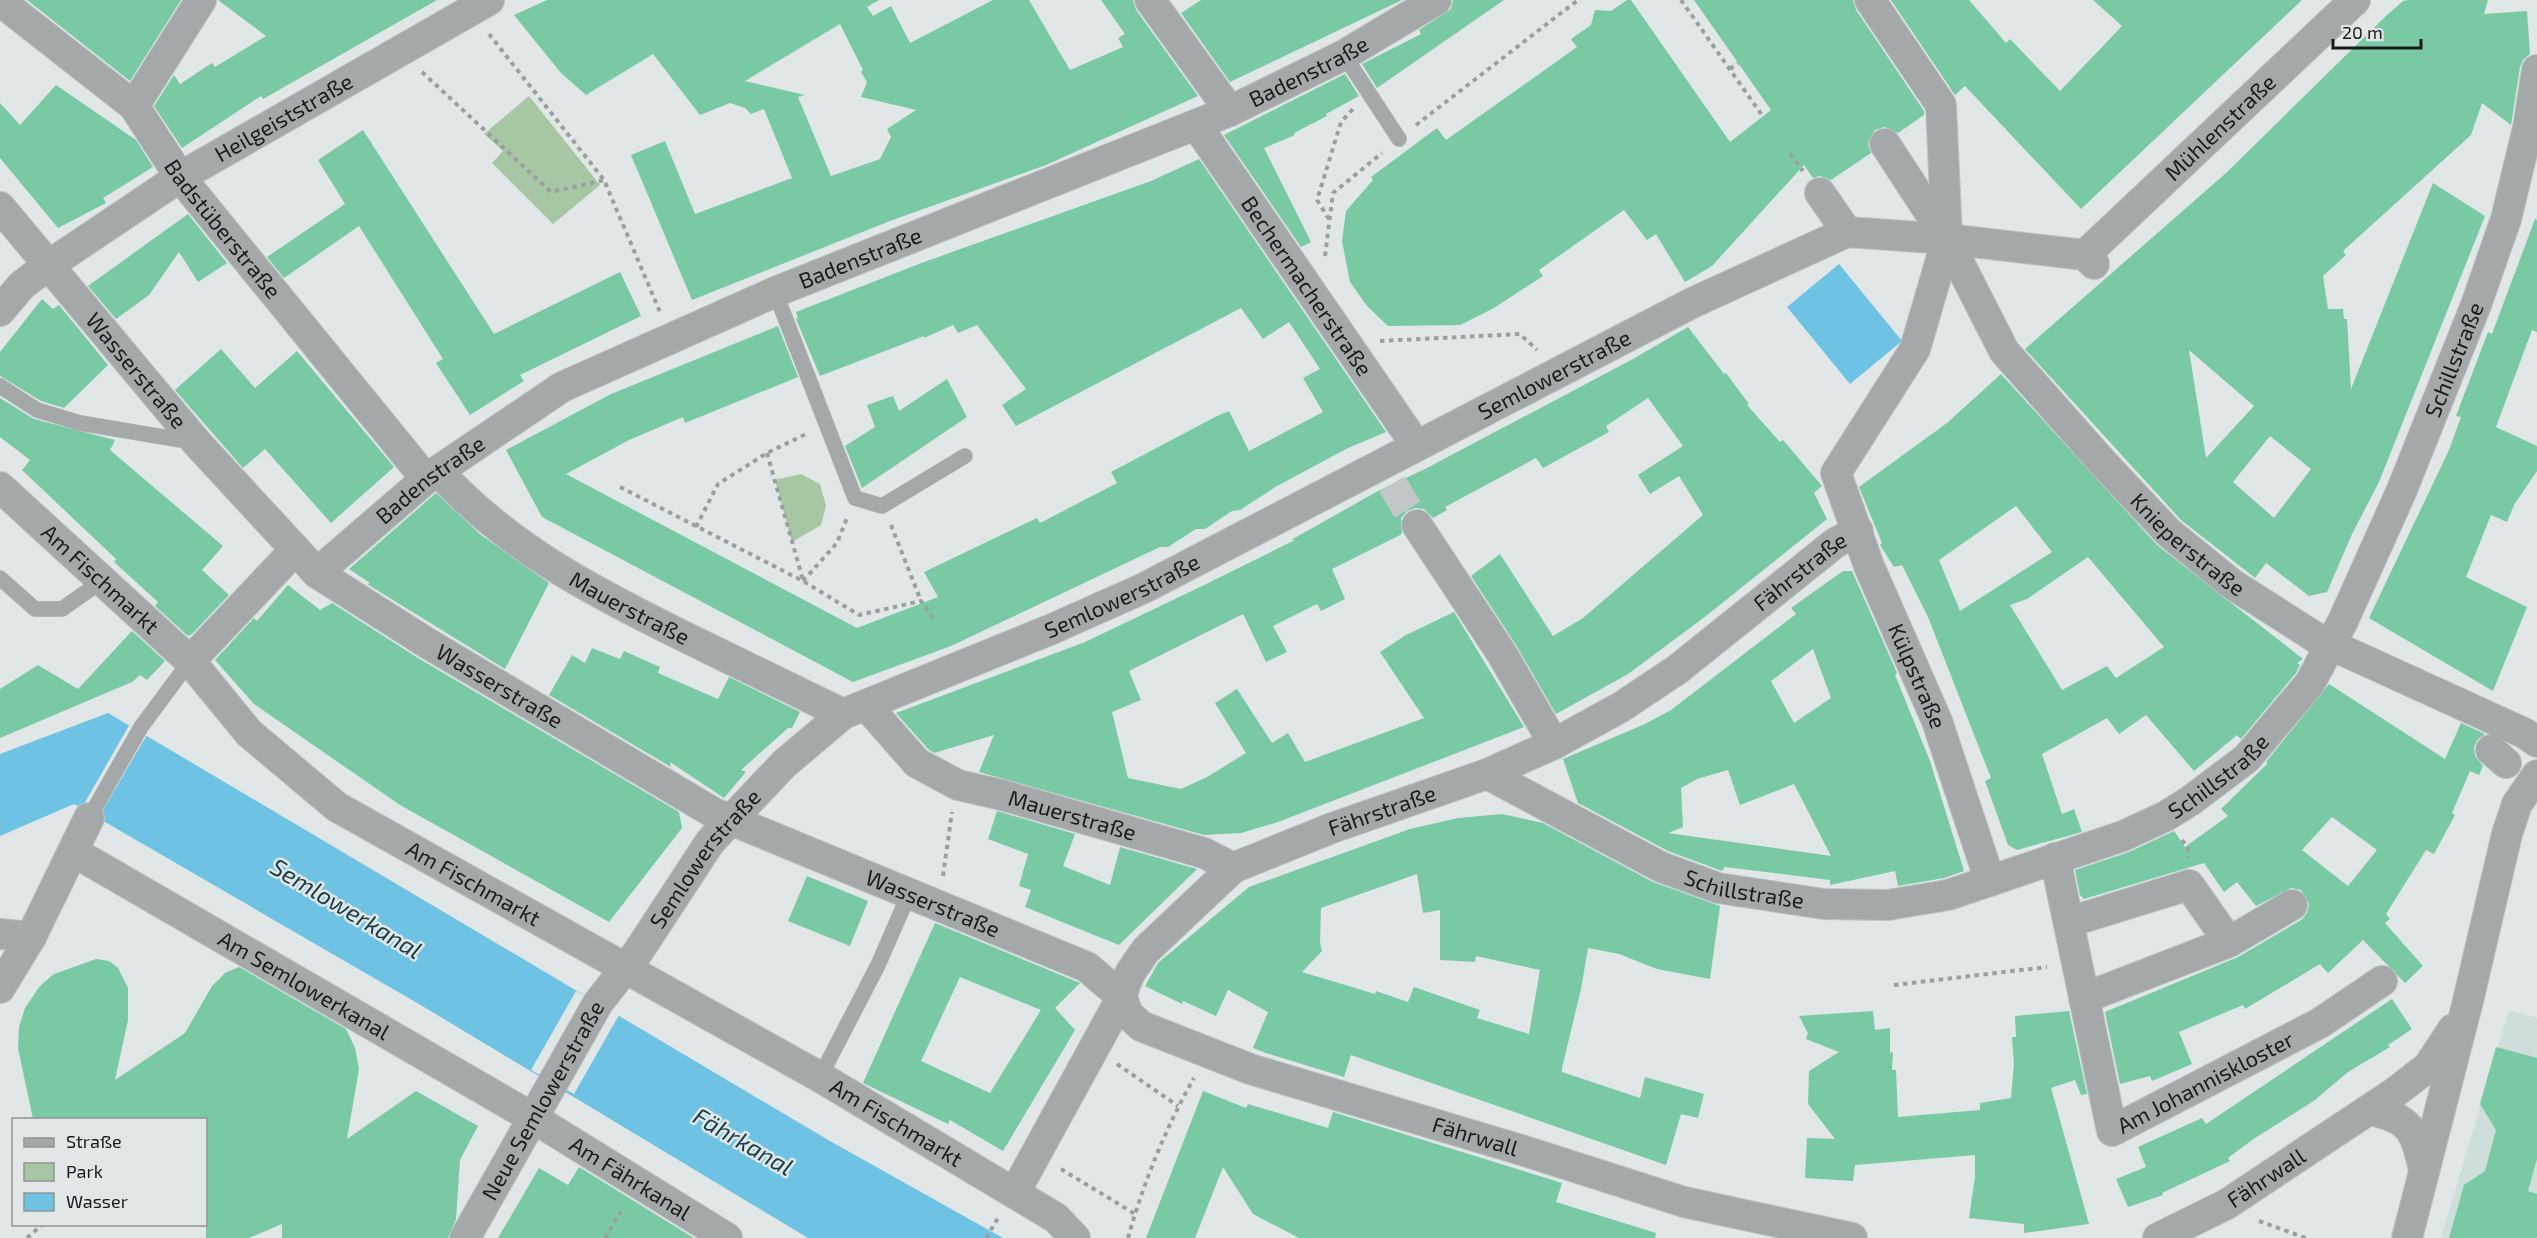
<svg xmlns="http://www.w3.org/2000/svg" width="2537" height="1238" font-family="'Exo 2',sans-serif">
<rect width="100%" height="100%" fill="#e0e7e6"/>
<path fill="#cddedb" d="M 2509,1010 L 2537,1018 L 2537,1238 L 2441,1238 Z"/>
<path fill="#a6c6a4" d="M 529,96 L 600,185 L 553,224 L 492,163 L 503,151 L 484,134 Z
M 801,474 L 820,484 L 826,506 L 821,525 L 792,542 L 775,480 Z"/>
<path fill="#6ec2e3" d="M 1839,264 L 1902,341 L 1850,384 L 1787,307 Z
M 108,713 L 830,1141 L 1003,1238 L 808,1238 L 424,1007 L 74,804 L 0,836 L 0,754 Z"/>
<path fill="#e0e7e6" d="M 131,722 L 148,733 L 97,820 L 80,811 Z
M 576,991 L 619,1015 L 574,1094 L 531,1070 Z"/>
<path fill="#79c9a5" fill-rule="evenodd" d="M 27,0 L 181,0 L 130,81 Z
M 218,0 L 437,0 L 263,99 L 261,96 L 182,148 L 154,106 L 174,75 L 180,84 L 212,63 L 215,67 L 266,36 Z
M 547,0 L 879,0 L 867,7 L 873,16 L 891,6 L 910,43 L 993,0 L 1029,0 L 1070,70 L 1123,47 L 1118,38 L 1125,34 L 1101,0 L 1133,0 L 1136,10 L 1198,96 L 1046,165 L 890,221 L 692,300 L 631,155 L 665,141 L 695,214 L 792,178 L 764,109 L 751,114 L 745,108 L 730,103 L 700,115 L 653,54 L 586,95 L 561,73 L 514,15 ZM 840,24 L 863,70 L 861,72 L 867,82 L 861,97 L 916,110 L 887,129 L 891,137 L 880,159 L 831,176 L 798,97 L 805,95 L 745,81 Z
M 1201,0 L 1402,0 L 1230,82 L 1181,13 Z
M 1453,0 L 1504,0 L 1377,88 L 1362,64 L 1421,34 L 1419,30 L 1451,9 Z
M 1627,0 L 1631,0 L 1730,142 L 1771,110 L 1694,0 L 1853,0 L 1856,10 L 1924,111 L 1924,115 L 1898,133 L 1885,127 L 1875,130 L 1868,144 L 1871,153 L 1831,180 L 1819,176 L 1813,178 L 1804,165 L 1712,266 L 1685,282 L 1656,234 L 1647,240 L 1624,210 L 1539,270 L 1543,276 L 1494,308 L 1460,325 L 1388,326 L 1367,306 L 1350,282 L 1342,241 L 1346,211 L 1373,180 L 1371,177 L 1437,128 L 1446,140 L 1577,47 L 1571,39 L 1591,25 L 1595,10 L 1611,11 Z
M 1891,0 L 1969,0 L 2006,43 L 2010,39 L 2060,91 L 2122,26 L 2093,0 L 2302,0 L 2081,209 L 1965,86 L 1955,95 Z
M 2409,0 L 2488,0 L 2484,14 L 2527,11 L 2530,54 L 2523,60 L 2520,67 L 2511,125 L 2482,103 L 2471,135 L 2343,251 L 2346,255 L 2323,276 L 2328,309 L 2343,309 L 2344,319 L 2347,319 L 2351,389 L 2433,183 L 2485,216 L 2379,482 L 2352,534 L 2327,592 L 2309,596 L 2266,563 L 2255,578 L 2181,520 L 2025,349 L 2226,173 L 2387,15 L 2403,1 ZM 2189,350 L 2254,406 L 2206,458 ZM 2270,436 L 2311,469 L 2274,518 L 2233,482 Z
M 1345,74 L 1359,96 L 1326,114 L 1327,116 L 1294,133 L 1295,135 L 1264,148 L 1311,242 L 1301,247 L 1224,135 Z
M 56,85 L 136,140 L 153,167 L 103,198 L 106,203 L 58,228 L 0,158 L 0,103 L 20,125 Z
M 363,130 L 494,334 L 620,272 L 641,316 L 520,375 L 524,381 L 470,415 L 436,363 L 443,359 L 359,226 L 284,278 L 267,257 L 345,204 L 318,160 Z
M 1199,159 L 1386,432 L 1348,448 L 1277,486 L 1240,510 L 1232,511 L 1205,529 L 1196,529 L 1168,547 L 1160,547 L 951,646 L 853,682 L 542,517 L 506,450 L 611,394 L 778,326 L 798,377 L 685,423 L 683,417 L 629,440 L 566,474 L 857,628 L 938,597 L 924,572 L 1037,518 L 1040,523 L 1117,483 L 1111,472 L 1217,416 L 1229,411 L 1249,451 L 1323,412 L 1303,378 L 1320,369 L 1289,322 L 1263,339 L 1241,308 L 1016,426 L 1002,405 L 1026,389 L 977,325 L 958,333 L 953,325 L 924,338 L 924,336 L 820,376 L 796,319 L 798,318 L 796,312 L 924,262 L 1151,181 Z
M 188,214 L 227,263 L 198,282 L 179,252 L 149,295 L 116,319 L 88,286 Z
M 2535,219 L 2537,220 L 2537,332 L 2532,330 L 2496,427 L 2537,446 L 2537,471 L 2514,505 L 2507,522 L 2491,515 L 2466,577 L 2527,607 L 2493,691 L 2369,618 L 2449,450 L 2461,417 L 2456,416 L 2488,332 L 2492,334 Z
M 42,299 L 53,309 L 59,305 L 108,365 L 64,408 L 41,401 L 0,376 L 0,352 Z
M 1688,327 L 1724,374 L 1726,373 L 1749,404 L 1747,405 L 1780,442 L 1783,440 L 1822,486 L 1814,493 L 1827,519 L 1706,616 L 1628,674 L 1556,714 L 1516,645 L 1471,576 L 1500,554 L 1553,636 L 1583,618 L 1703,515 L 1679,476 L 1650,494 L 1638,475 L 1683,446 L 1648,398 L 1606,426 L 1609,432 L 1543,468 L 1536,458 L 1445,507 L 1447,510 L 1433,518 L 1424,509 L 1415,508 L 1407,511 L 1401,518 L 1402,534 L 1332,569 L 1345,599 L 1321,611 L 1317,604 L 1273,626 L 1287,652 L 1266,662 L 1243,614 L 1129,671 L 1141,700 L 1112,712 L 1128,778 L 1181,789 L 1207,777 L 1246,753 L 1215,703 L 1237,689 L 1272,743 L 1288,733 L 1305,762 L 1424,718 L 1380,652 L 1406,635 L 1454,612 L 1524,727 L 1278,822 L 1241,833 L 1204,835 L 979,772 L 994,735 L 934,753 L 928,749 L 896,713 L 1085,642 L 1200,587 L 1295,540 L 1291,540 L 1378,491 L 1425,469 L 1633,359 Z
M 221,349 L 255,388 L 297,351 L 394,467 L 331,523 L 265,449 L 243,468 L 175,390 Z
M 2001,374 L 2157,545 L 2303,659 L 2297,663 L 2300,665 L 2296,673 L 2241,739 L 2237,735 L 2194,771 L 2146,715 L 2119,734 L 2107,718 L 2042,754 L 2062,814 L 2074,809 L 2082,832 L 2017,850 L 2008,845 L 1985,781 L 1991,778 L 1928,617 L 1902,565 L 1894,567 L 1880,545 L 1882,543 L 1859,487 L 1947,423 ZM 2016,506 L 2052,552 L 1960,611 L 1939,560 ZM 2088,557 L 2164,647 L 2116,678 L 2107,666 L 2062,690 L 2010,605 L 2027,599 Z
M 947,379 L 967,417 L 862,488 L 845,446 L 875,427 L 867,405 L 893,396 L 899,411 Z
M 0,398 L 34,419 L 115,440 L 110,450 L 223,546 L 202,570 L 229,595 L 192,634 L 188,636 L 155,606 L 158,602 L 114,562 L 116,559 L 22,470 L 30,460 L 0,437 Z
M 436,493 L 481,535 L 549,583 L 505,669 L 367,584 L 370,583 L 349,569 Z
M 1843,571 L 1852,571 L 1897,673 L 1895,675 L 1930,761 L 1964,871 L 1944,878 L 1898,886 L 1895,871 L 1830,885 L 1830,880 L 1725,867 L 1722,871 L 1668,851 L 1578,803 L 1563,759 L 1645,724 L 1671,710 L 1796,614 L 1791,608 ZM 1813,649 L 1831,698 L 1794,723 L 1771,681 ZM 1728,770 L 1740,805 L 1794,784 L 1831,856 L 1668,833 L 1683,827 L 1681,788 L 1697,779 Z
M 288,585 L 320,610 L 332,603 L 418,658 L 679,812 L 682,828 L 609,922 L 400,805 L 254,704 L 215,660 L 254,618 L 257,621 Z
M 132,631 L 165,661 L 147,680 L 140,675 L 132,682 L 0,738 L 0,689 L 38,665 L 78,689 Z
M 592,648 L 620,659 L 624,651 L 660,667 L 658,673 L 718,699 L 729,677 L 800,712 L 792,728 L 788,728 L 741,770 L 746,772 L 724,798 L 670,762 L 671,767 L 549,695 L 572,655 L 585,663 Z
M 2329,684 L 2445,759 L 2461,723 L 2485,734 L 2478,739 L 2474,747 L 2475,756 L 2483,766 L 2479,775 L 2470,771 L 2452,813 L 2455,815 L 2434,854 L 2426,850 L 2386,914 L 2390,919 L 2385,923 L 2423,966 L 2405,983 L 2363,940 L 2328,973 L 2320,964 L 2245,1009 L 2243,1005 L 2179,1032 L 2192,1064 L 2152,1081 L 2150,1076 L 2120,1084 L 2105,1012 L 2238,957 L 2301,920 L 2307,913 L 2309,904 L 2301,890 L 2291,888 L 2256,906 L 2237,882 L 2224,892 L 2204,863 L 2084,899 L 2080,895 L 2075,870 L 2129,852 L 2174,831 L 2185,847 L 2228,816 L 2221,809 L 2268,763 L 2266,762 ZM 2332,817 L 2377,850 L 2348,886 L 2302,850 Z
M 997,811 L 1075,834 L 1063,866 L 1110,885 L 1120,847 L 1197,869 L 1119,945 L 1025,907 L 1031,890 L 1019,886 L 1028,854 L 988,839 Z
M 1502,814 L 1543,823 L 1653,882 L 1720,906 L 1710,979 L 1657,969 L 1619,954 L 1588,948 L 1581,989 L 1562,1068 L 1562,1072 L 1640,1098 L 1645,1077 L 1704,1094 L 1698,1118 L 1681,1114 L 1666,1165 L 1351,1055 L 1344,1077 L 1266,1053 L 1253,1048 L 1268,1012 L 1228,990 L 1216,1016 L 1183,1001 L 1182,1004 L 1145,986 L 1158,963 L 1249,887 L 1410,829 L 1458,818 ZM 1417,874 L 1423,913 L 1440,910 L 1440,960 L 1475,962 L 1476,956 L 1540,970 L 1529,1034 L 1477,1018 L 1480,1010 L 1414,987 L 1408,1002 L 1376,991 L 1375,994 L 1302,972 L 1322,951 L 1320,943 L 1321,908 Z
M 807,876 L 868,901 L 850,946 L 788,921 Z
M 935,923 L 1080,983 L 1055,1008 L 1075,1030 L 1003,1151 L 950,1120 L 948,1124 L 863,1083 ZM 960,977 L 1041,1010 L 990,1093 L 921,1061 Z
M 96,959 L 109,961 L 118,968 L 128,988 L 128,1020 L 115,1080 L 185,1033 L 212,986 L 225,973 L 239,967 L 346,1029 L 355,1048 L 359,1069 L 347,1139 L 416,1091 L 478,1126 L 460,1160 L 456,1219 L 448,1238 L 282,1238 L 282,1224 L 249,1238 L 206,1238 L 206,1119 L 33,1119 L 18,1048 L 19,1027 L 25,1008 L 40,986 L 54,974 Z
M 2392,999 L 2412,1029 L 2388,1045 L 2390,1047 L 2348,1072 L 2315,1100 L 2252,1140 L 2228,1158 L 2230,1161 L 2162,1193 L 2163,1195 L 2128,1207 L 2116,1179 L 2146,1167 L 2138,1147 L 2202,1118 L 2206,1124 Z
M 1873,1011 L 1875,1030 L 1890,1028 L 1890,1053 L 1893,1052 L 1892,1070 L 1896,1070 L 1898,1117 L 1980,1110 L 1980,1103 L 2011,1098 L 2014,1064 L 2012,1037 L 2016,1037 L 2015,1016 L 2069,1011 L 2087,1094 L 2081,1095 L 2075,1080 L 2051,1088 L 2089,1224 L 2024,1233 L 2024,1224 L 1969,1218 L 1975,1177 L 1975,1155 L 1855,1165 L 1853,1181 L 1805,1178 L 1807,1138 L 1835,1139 L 1808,1104 L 1809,1071 L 1839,1052 L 1806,1039 L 1808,1033 L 1799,1016 Z
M 2496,1047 L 2537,1058 L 2537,1159 L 2528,1191 L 2537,1194 L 2537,1238 L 2449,1238 L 2464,1185 L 2485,1171 L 2496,1130 L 2480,1104 Z
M 1203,1091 L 1246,1108 L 1248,1104 L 1328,1128 L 1333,1112 L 1562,1183 L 1556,1202 L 1656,1233 L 1655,1238 L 1299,1238 L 1253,1214 L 1223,1167 L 1195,1238 L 1146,1238 Z
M 579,1167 L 668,1222 L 694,1238 L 498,1238 L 539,1168 L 568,1185 Z"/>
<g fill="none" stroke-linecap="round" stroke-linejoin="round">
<path stroke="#c2c8c7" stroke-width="30" stroke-dasharray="30 15" stroke-linecap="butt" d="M 1392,484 L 1417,525"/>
<defs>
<path id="lane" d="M 1344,55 L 1399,139
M 775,292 L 855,498 L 882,506 L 965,456
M 0,386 L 37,410 L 80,423 L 193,442
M 0,578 L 35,609 L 62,609 L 102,581
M 89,818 L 141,727 L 190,661
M 820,1077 L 878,965 L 909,894"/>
<g id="street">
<path d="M 1150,0 L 1230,111"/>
<path id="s1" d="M 1870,0 L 1941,105 L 1947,239 L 2004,351 L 2104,464 L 2169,533 L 2232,584 L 2318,639 L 2524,733 L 2537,742"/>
<path id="s2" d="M 0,1 L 134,106 L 180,177 L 426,479"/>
<path d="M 134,106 L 201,0"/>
<path id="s3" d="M 1197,126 L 1416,445"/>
<path id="s4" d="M 1885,144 L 1947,239 L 1915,349 L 1836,473 L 1869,566 L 1937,721 L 1990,881"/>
<path d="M 1820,193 L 1847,232"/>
<path id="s5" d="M 0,207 L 197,443 L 317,573 L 427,643 L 714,813 L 1087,967 L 1122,997 L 1128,1014 L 1141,1026 L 1250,1069 L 1528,1152 L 1684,1202 L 1852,1238"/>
<path id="s6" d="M 2085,255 L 2355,0"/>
<path id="s7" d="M 0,311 L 22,285 L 49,265 L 180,177 L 489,0"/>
<path id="s8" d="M 438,471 C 507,547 592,591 683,636 C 736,662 790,688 843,714"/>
<path id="s9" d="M 0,487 L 190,661 L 249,733 L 337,807 L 820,1077 L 1056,1218 L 1075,1238"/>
<path d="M 1417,525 L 1502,654 L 1554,744"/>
<path id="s10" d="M 317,573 L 426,479 L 562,387 L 775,292 L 1230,111 L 1344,55 L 1436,0"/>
<path d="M 190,661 L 295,550"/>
<path id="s11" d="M 866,705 L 917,763 L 958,785 L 1002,795 L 1204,853 L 1233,868"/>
<path d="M 2491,750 L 2506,763"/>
<path id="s12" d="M 1487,774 L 1661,867 L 1718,888 L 1824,904 L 1888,905 L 1948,895 L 2123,836 L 2166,816 L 2190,801 L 2247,758 L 2310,683 L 2343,621 L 2401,492 L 2476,305 L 2506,219 L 2528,128 L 2537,70"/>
<path id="s13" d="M 74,852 L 533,1118 L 727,1238"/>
<path id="s14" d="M 2055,858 L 2112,1131 L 2320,1023 L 2382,981"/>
<path d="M 2069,922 L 2189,885 L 2229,942"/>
<path d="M 0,934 L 31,937"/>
<path d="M 0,988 L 31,937 L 89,818"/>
<path d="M 2084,998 L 2229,942 L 2292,905"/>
<path d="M 2370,1110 C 2412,1119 2414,1130 2424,1169"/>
<path id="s15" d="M 1015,1192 L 1122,997 C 1125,977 1135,966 1146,950 L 1233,868 L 1332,828 L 1487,774 L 1554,744 L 1621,707 L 1678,669 L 1835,543 L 1858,531"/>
<path id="s16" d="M 465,1238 L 598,1003 L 638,952 L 710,842 L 784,764 L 843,714 L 1052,629 L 1144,588 L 1692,303 L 1847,232 L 1947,239 L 2085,255 L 2094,264"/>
<path id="s17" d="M 2158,1238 L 2227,1204 L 2394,1093 L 2428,1067 L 2453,1029"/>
<path d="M 2407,1238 L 2467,1005 L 2507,834 L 2517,804 L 2537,775"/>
</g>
</defs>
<use href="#lane" stroke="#bcc2c1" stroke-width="16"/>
<use href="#street" stroke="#bcc2c1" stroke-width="32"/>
<path stroke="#9ba09f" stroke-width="4" stroke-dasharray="4.5 4.5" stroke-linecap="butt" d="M 1681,0 L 1764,118
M 489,34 L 604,180 L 660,312
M 1730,69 L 1738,63
M 422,72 L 551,192 L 604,180
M 1416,125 L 1578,0
M 1790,154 L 1803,171
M 1329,219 L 1317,200 L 1341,122 L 1353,109
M 1325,256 L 1333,193 L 1382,153
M 1380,341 L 1520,334 L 1537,350
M 767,453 L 803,580
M 620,487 L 803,581 L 859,615 L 921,601 L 935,621
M 891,525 L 921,601
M 696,527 L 718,484 L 767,453 L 808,433
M 803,581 L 837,543 L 847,518
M 2182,840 L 2188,848 L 2188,857
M 943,876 L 952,812
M 1894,985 L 2047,967
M 1117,1064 L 1178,1106
M 1061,1169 L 1135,1214
M 2259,1221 L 2306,1238
M 27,1238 L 43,1224
M 605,1238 L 624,1207
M 986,1238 L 998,1218
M 1128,1238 C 1143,1184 1166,1127 1194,1078"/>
<use href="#lane" stroke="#a5a8a9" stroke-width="15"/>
<use href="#street" stroke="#a5a8a9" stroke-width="30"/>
</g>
<g text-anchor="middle" stroke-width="5" stroke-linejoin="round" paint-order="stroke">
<g font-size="22" fill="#181b1a" stroke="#e0e7e6">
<text dy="8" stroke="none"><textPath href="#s10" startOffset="1119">Badenstraße</textPath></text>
<text dy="8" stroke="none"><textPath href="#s7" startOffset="345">Heilgeiststraße</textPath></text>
<text dy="8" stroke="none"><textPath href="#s6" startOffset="186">Mühlenstraße</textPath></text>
<text dy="8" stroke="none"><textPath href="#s2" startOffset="322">Badstüberstraße</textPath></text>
<text dy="8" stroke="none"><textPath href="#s10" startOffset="633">Badenstraße</textPath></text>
<text dy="8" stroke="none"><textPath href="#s3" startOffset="194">Bechermacherstraße</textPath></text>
<text dy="8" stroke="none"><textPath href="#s12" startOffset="1274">Schillstraße</textPath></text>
<text dy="8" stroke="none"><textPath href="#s5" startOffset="213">Wasserstraße</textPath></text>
<text dy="8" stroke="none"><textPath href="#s16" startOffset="1440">Semlowerstraße</textPath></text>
<text dy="8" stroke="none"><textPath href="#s10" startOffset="147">Badenstraße</textPath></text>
<text dy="8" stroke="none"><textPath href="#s1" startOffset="654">Knieperstraße</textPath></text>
<text dy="8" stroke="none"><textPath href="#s15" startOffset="1041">Fährstraße</textPath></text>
<text dy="8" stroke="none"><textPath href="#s9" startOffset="136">Am Fischmarkt</textPath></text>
<text dy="8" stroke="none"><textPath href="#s16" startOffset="954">Semlowerstraße</textPath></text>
<text dy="8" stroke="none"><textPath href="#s8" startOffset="237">Mauerstraße</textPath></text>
<text dy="8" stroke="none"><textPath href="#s4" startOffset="594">Külpstraße</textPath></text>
<text dy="8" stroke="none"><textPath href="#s5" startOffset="699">Wasserstraße</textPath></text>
<text dy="8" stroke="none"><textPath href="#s12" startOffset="788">Schillstraße</textPath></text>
<text dy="8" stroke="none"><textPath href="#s15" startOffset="555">Fährstraße</textPath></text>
<text dy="8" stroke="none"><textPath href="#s11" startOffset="242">Mauerstraße</textPath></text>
<text dy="8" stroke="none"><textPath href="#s16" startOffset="450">Semlowerstraße</textPath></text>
<text dy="8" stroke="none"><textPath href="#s9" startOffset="622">Am Fischmarkt</textPath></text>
<text dy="8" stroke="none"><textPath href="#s12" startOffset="284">Schillstraße</textPath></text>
<text dy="8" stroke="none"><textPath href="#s5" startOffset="1185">Wasserstraße</textPath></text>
<text dy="8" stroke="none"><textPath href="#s13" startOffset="266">Am Semlowerkanal</textPath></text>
<text dy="8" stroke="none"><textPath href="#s14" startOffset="384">Am Johanniskloster</textPath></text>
<text dy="8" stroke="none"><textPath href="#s16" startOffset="158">Neue Semlowerstraße</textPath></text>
<text dy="8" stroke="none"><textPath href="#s9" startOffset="1108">Am Fischmarkt</textPath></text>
<text dy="8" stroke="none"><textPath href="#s5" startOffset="1786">Fährwall</textPath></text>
<text dy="8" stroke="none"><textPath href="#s13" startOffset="645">Am Fährkanal</textPath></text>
<text dy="8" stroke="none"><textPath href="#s17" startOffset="124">Fährwall</textPath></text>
</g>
<g font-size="24" font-style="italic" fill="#163d4b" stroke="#e0e7e6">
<text transform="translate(346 909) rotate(31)" y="8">Semlowerkanal</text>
<text transform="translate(743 1142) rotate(30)" y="8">Fährkanal</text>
</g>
</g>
<rect x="12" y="1118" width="195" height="108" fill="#e0e7e6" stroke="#909594" stroke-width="1.5"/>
<rect x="24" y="1138" width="30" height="9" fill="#a5a8a9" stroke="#909594" stroke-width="1.5"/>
<text x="66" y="1148" font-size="18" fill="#181b1a">Straße</text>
<rect x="24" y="1163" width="30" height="18" fill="#a6c6a4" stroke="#909594" stroke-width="1.5"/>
<text x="66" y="1178" font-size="18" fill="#181b1a">Park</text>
<rect x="24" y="1193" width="30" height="18" fill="#6ec2e3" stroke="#909594" stroke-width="1.5"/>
<text x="66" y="1208" font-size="18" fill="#181b1a">Wasser</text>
<path d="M2333 39v9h88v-9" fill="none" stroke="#181b1a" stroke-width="3"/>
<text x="2342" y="39" font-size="18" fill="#181b1a" stroke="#e0e7e6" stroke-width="4.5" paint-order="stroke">20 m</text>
</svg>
